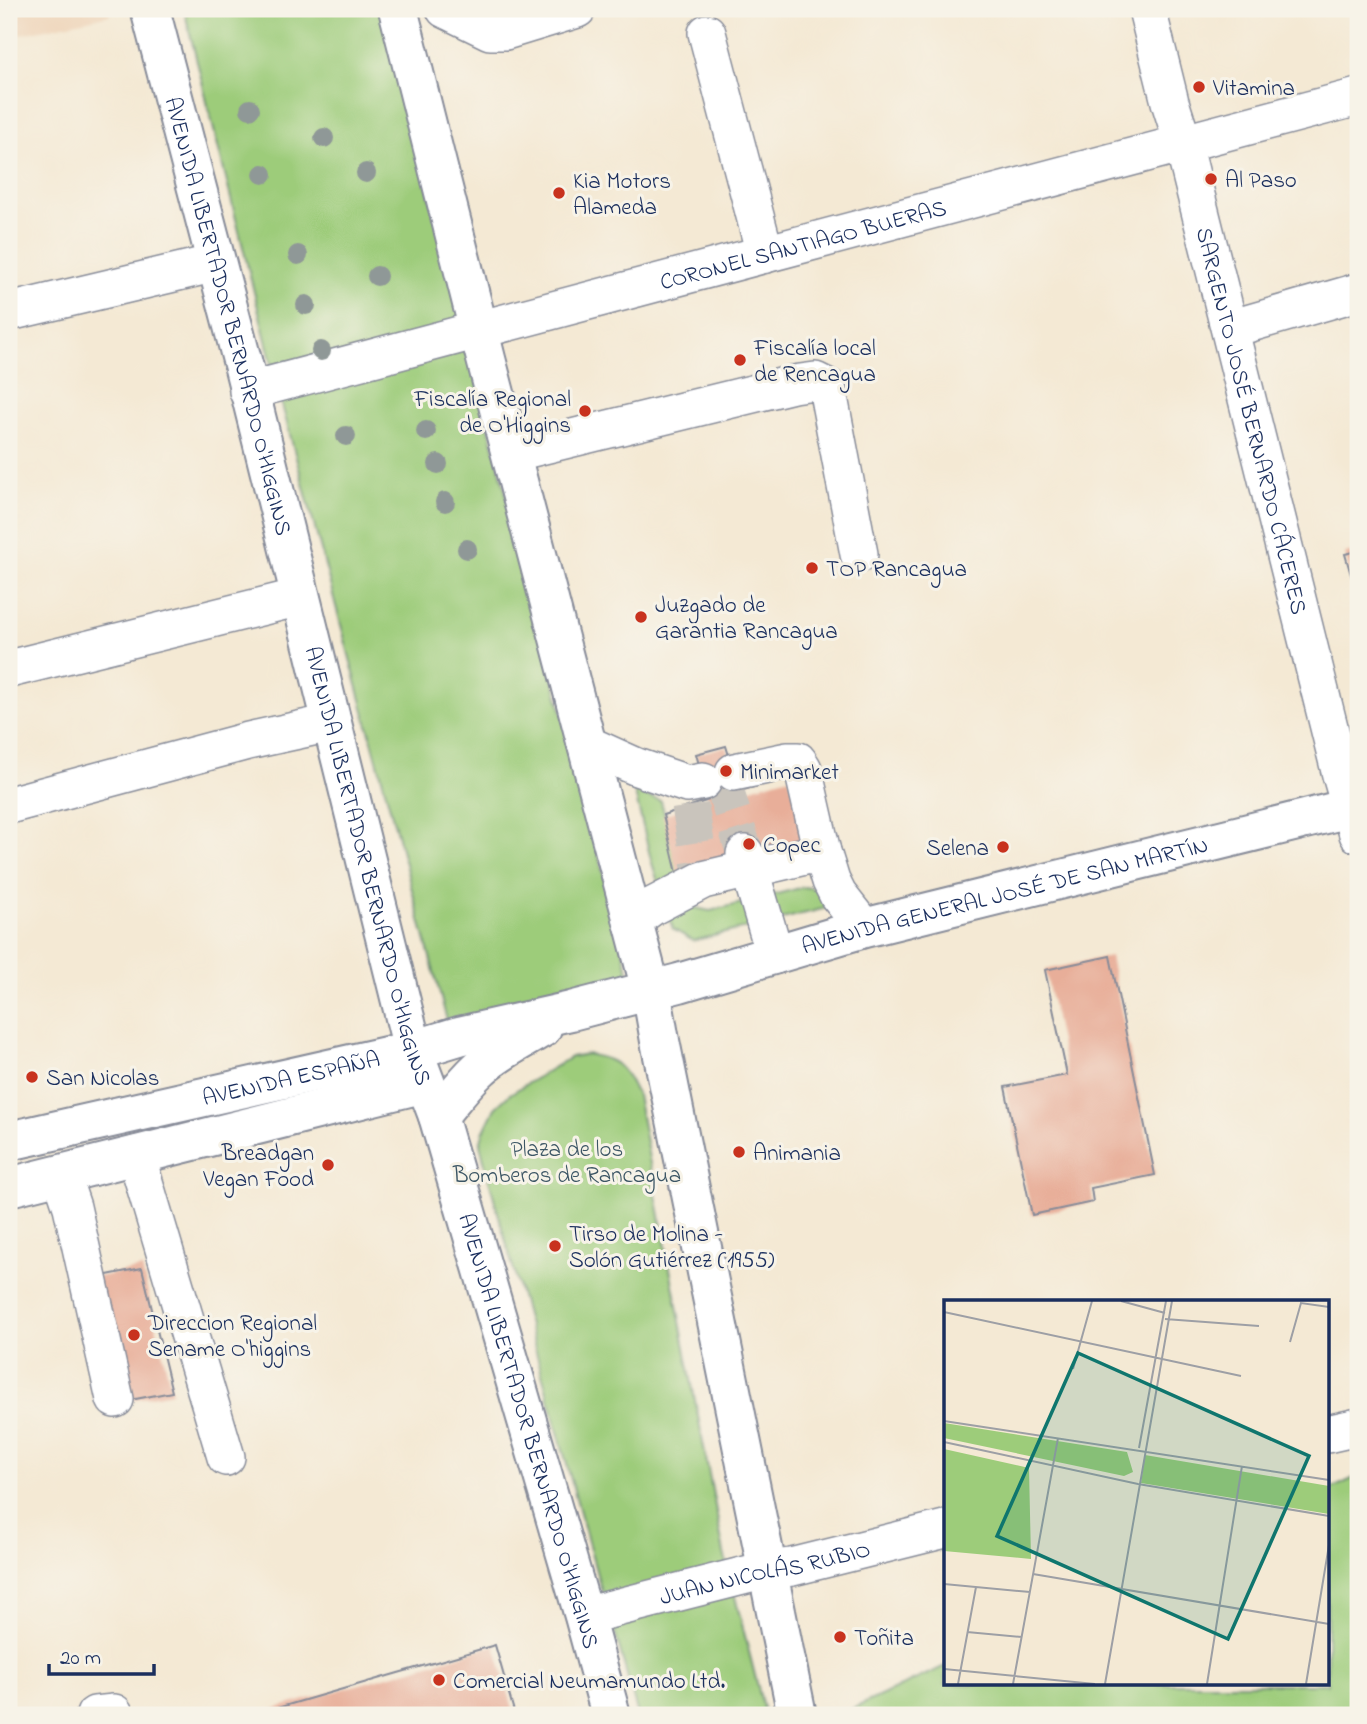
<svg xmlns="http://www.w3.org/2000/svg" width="1367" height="1724" font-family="'Indie Flower',sans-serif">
<rect width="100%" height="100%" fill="#f7f3e8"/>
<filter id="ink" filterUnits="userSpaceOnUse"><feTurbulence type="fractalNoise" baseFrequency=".0143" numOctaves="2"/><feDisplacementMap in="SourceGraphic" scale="14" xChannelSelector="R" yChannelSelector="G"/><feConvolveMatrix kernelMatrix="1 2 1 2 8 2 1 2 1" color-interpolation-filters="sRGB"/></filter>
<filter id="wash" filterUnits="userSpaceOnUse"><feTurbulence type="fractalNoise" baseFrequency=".00686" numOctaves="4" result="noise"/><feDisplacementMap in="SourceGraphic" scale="28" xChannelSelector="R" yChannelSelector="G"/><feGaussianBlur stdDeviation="1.57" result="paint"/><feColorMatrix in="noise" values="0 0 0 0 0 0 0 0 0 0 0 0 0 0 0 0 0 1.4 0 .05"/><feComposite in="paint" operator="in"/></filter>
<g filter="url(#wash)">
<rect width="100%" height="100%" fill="#f4e9d4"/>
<path fill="#efd6bb" d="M 9,9 L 109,9 L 110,15 L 9,37 Z"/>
<path fill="#9dcc7a" stroke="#5c7e6c" stroke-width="2" d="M 184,9 L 382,9 L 631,982 L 605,985 L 588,982 L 573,983 L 526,997 L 456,1033 L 449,1028 L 282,405 Z
M 634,789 L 643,795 L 661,801 L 687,898 L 696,908 L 710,911 L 804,887 L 830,891 L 851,902 L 693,941 L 673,929 L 651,860 Z
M 587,1054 C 594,1056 603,1057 609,1060 C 624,1066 631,1082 637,1095 L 724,1553 L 765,1715 L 638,1715 L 617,1639 L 599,1582 L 488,1176 L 480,1144 L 483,1133 L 495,1108 L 510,1094 L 571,1057 Z
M 1358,1476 L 1358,1715 L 854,1715 L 852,1709 L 945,1666 L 945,1684 L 1327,1684 L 1327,1491 Z"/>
<g id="blocks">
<path fill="#e8ae99" d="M 1358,551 L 1358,599 L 1345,554 Z
M 726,746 L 740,791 L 789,777 L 807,838 L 677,873 L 663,815 L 709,800 L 696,754 Z
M 1110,956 L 1155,1175 L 1091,1188 L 1093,1202 L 1032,1215 L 1005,1087 L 1067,1075 L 1045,970 Z
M 142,1268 L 172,1392 L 125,1401 L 97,1277 Z
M 495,1645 L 515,1715 L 253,1715 Z"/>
</g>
</g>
<g filter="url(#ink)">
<use href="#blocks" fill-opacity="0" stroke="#888c99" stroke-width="2"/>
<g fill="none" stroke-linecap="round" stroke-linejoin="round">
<path stroke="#c9c4bc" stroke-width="37" stroke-dasharray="37 18" stroke-linecap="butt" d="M 721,777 L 745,854
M 690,806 L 700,867"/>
<defs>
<g id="minor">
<path d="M 445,9 L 490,31 L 505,31 L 577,9"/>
<path id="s1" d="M 1147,9 L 1170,102 L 1183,143 L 1341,775 L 1358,834"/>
<path d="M 707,33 L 765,254"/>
<path d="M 9,312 L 216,263"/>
<path d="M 1230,326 L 1247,324 L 1358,292"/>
<path id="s2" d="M 248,391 L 1358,97"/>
<path d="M 511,453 L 793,384 L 815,381 L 827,387 L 859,554"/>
<path d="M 9,669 L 300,597"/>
<path d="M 586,744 L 637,767 L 687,784 L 703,781"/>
<path d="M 734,772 L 787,761 L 798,761 L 803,769 L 822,852 L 831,881 L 838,895 L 864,928"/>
<path d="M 9,805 L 248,741 L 331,723"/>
<path d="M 745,854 L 775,955"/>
<path d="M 632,921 L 653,906 L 703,880 L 822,852"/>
<path d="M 136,1155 L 226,1457"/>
<path d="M 61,1174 L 72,1207 L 115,1399"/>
<path d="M 1327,1434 L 1358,1427"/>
<path id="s3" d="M 584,1616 L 766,1570 L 792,1567 L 945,1529"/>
<path d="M 95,1715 L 114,1713"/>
</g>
<g id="major">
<path id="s4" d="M 150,9 L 244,368 L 413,1050 L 438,1116 L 584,1616 L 611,1715"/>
<path d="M 398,9 L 486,359 L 651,990 L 660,1041 L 797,1715"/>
<path d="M 438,1116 C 451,1101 463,1084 478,1070 C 496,1053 520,1041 542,1028"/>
<path id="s5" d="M 9,1141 L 413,1050 L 459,1036 L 571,1011 L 679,983 L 864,928 L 1358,806"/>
<path d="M 9,1187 L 425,1083"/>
</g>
</defs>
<use href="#minor" stroke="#888c99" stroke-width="40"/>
<use href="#major" stroke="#888c99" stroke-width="42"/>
<use href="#minor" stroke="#fff" stroke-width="37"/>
<use href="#major" stroke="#fff" stroke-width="38"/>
</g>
<g fill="#8f9897">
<circle cx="250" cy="109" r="10"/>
<circle cx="324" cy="138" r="10"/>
<circle cx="366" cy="173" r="10"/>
<circle cx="263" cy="174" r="10"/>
<circle cx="298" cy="255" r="10"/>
<circle cx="377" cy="276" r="10"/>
<circle cx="306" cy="305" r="10"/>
<circle cx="321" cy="351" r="10"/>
<circle cx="426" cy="431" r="10"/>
<circle cx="346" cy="436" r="10"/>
<circle cx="438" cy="464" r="10"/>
<circle cx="445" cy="502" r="10"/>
<circle cx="467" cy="549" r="10"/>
</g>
</g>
<g fill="#c8321e" stroke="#f7f3e8" stroke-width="2.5">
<circle cx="1199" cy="87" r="7"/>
<circle cx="1211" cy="179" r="7"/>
<circle cx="559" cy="193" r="7"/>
<circle cx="740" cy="360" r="7"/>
<circle cx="585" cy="411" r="7"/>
<circle cx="812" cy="568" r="7"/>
<circle cx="641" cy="617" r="7"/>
<circle cx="726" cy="771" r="7"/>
<circle cx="749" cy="844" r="7"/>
<circle cx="1003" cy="847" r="7"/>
<circle cx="32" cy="1077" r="7"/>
<circle cx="739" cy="1152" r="7"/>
<circle cx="328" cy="1165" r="7"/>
<circle cx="555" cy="1246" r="7"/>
<circle cx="134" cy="1335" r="7"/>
<circle cx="840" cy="1637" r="7"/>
<circle cx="439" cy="1680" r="7"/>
</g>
<g text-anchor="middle" stroke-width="6" stroke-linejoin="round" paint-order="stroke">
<g font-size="23" fill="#1b2f5e" stroke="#f7f3e8" text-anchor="start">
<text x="1213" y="95">Vitamina</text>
<text x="1225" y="187">Al Paso</text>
<text x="573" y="188">Kia Motors<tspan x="573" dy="26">Alameda</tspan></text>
<text x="754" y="355">Fiscalía local<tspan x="754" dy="26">de Rencagua</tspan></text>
<text x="571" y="406" text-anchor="end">Fiscalía Regional<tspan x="571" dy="26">de O'Higgins</tspan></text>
<text x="826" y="576">TOP Rancagua</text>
<text x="655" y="612">Juzgado de<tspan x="655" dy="26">Garantia Rancagua</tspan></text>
<text x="740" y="779">Minimarket</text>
<text x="763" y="852">Copec</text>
<text x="989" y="855" text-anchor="end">Selena</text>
<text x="46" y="1085">San Nicolas</text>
<text x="314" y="1160" text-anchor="end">Breadgan<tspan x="314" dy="26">Vegan Food</tspan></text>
<text x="753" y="1160">Animania</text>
<text x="569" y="1241">Tirso de Molina -<tspan x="569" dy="26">Solón Gutiérrez (1955)</tspan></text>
<text x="148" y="1330">Direccion Regional<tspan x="148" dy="26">Sename O'higgins</tspan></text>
<text x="854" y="1645">Toñita</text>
<text x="453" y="1688">Comercial Neumamundo Ltd.</text>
</g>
<g font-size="23" fill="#1b2f5e" stroke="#f7f3e8">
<text dy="8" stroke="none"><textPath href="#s2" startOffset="574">CORONEL SANTIAGO BUERAS</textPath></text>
<text dy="8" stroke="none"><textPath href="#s4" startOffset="317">AVENIDA LIBERTADOR BERNARDO O'HIGGINS</textPath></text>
<text dy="8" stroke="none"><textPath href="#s1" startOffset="425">SARGENTO JOSÉ BERNARDO CÁCERES</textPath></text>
<text dy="8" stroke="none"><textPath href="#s4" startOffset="884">AVENIDA LIBERTADOR BERNARDO O'HIGGINS</textPath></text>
<text dy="8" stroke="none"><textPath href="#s5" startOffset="1026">AVENIDA GENERAL JOSÉ DE SAN MARTÍN</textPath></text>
<text dy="8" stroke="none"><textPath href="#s5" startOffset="289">AVENIDA ESPAÑA</textPath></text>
<text dy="8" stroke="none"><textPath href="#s4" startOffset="1472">AVENIDA LIBERTADOR BERNARDO O'HIGGINS</textPath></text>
<text dy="8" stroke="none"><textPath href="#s3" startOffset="186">JUAN NICOLÁS RUBIO</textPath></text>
</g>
<g font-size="23" fill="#3c5665" stroke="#f7f3e8">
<text x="567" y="1156">Plaza de los<tspan x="567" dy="26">Bomberos de Rancagua</tspan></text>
</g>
</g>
<g transform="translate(944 1300)">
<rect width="385" height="385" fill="#f4e9d4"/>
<path d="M 0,123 L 183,152 L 189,172 L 180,176 L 0,138 ZM 0,149 L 85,168 L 87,259 L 0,251 ZM 201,155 L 385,186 L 385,214 L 197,183 Z" fill="#9dcc7a"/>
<path fill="none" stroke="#9d9fa5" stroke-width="2" d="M 177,1 L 221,13M 0,12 L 297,76M 221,19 L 315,26M 346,42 L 357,3 L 385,7M 129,69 L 148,1M 0,121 L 385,180M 0,142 L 194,184 L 385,216M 195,148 L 222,1M 89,274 L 385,324M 0,284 L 86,292M 23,332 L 78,337M 0,369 L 151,384M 14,384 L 32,287M 69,384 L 114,138M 161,384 L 228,1M 263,384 L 298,166M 362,384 L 385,245"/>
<path fill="#0f766e" fill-opacity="0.15" stroke="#0f766e" stroke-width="3.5" d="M 134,53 L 365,156 L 284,339 L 53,236 Z"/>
<rect width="385" height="385" fill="none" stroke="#1b2f5e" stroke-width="3.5"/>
</g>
<rect width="1367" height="1724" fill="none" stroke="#f7f3e8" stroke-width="35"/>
<path d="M49 1664v10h105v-10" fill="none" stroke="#1b2f5e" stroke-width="3.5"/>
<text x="60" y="1664" font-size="21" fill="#1b2f5e" stroke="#f7f3e8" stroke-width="5" paint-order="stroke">20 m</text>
</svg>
